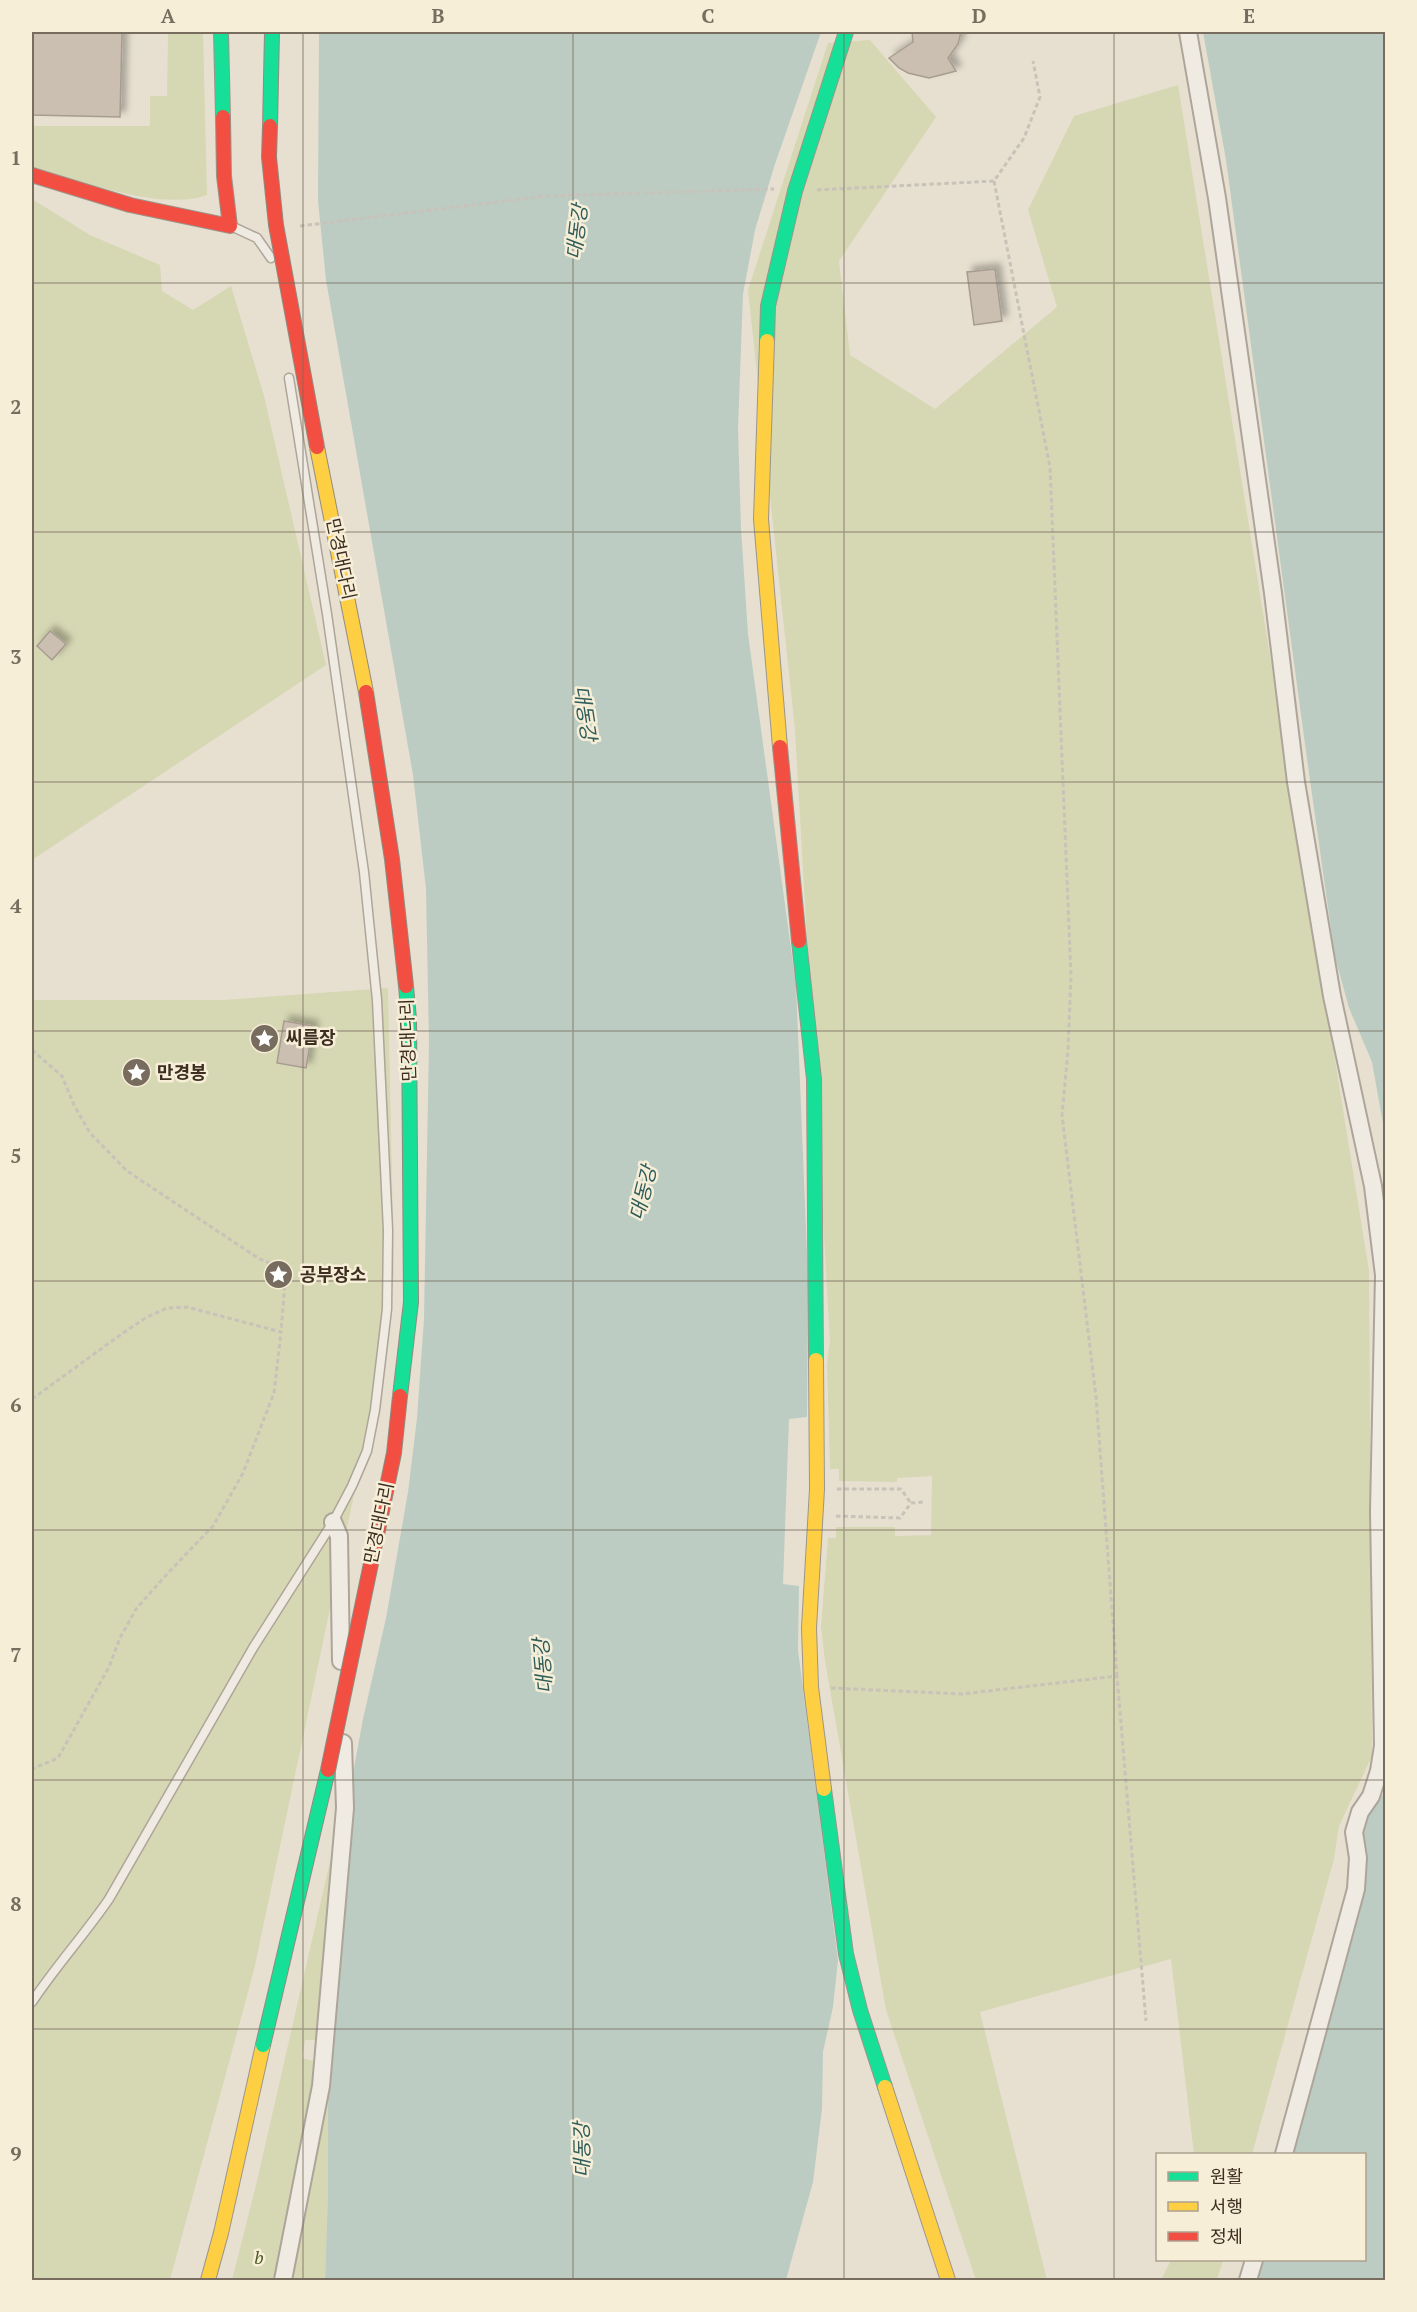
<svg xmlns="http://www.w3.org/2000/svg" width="1417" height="2312" font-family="'PT Serif','Noto Sans KR',serif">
<defs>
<filter id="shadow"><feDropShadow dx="5.5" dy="-5.5" stdDeviation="3" flood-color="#0004"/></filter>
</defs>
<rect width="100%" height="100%" fill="#e7e0d1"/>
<path fill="#d6d7b3" d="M 168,32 L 203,32 L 207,195 C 162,212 77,180 32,167 L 32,126 L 150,126 L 150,96 L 167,96 Z
M 870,40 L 936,117 L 839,261 L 850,355 L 935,409 L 1057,307 L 1028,210 L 1074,116 L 1178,85 L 1369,1271 L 1372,1756 L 1339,1826 L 1334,1859 L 1252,2154 L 1194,2154 L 1171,1959 L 980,2012 L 1047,2280 L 976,2280 L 886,2010 L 825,1661 L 821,1627 L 828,1538 L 836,1538 L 836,1527 L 895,1527 L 895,1536 L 931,1535 L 932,1476 L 897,1478 L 897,1482 L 839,1481 L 839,1469 L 830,1469 L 827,1364 L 830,1341 L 795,730 L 748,290 L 828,43 Z
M 32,199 L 90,235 L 160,265 L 162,291 L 193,310 L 231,286 L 264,396 L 326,665 L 32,860 Z
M 388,988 L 394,1275 L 360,1466 L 254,1970 L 170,2280 L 32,2280 L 32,1000 L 224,1000 Z
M 333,1848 L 339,1851 L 321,2040 L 305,2040 L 302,2058 L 318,2062 L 276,2280 L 232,2280 L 257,2181 Z
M 328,2092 L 328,2194 L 325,2280 L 289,2280 Z
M 1171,2260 L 1223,2260 L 1217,2280 L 1161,2280 Z"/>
<path fill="#bcccc2" d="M 319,32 L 821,32 L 775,164 L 755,230 L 743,294 L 738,428 L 741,528 L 748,634 L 796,985 L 808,1277 L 807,1417 L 789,1419 L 783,1584 L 799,1586 L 798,1650 L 838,1960 L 833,2007 L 823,2052 L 822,2109 L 813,2182 L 786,2280 L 325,2280 L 328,2194 L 328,2092 L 349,1795 L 363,1719 L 386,1618 L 408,1492 L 417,1418 L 424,1319 L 429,1042 L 426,889 L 413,775 L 326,280 L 318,201 Z
M 1203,32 L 1385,32 L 1385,1135 L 1372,1062 L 1349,1008 L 1335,957 L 1307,759 L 1226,160 Z
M 1385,1766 L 1385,2280 L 1252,2280 L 1258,2260 L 1364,2260 L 1364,2154 L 1290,2154 L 1335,1986 L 1360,1829 L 1383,1794 Z"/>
<path fill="#cbbfb2" stroke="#a89c90" stroke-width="1.5" filter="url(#shadow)" d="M 32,32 L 122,32 L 120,117 L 32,115 Z
M 912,32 L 961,32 L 958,44 L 948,58 L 956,71 L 929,78 L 908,73 L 899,68 L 889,58 L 913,42 Z
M 995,269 L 1002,321 L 974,325 L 967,272 Z
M 50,631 L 66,644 L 52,660 L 37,646 Z
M 284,1021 L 313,1026 L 306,1068 L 277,1063 Z"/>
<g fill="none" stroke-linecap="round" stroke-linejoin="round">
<defs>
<path id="lane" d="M 231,226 L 257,238 L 271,258
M 32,2002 C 56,1966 85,1934 109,1899 L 253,1648 L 333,1522 L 352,1486 L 367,1451 L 375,1410 L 387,1309 L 388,1230 L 377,1000 L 364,872 L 327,614 L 289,378"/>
<path id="street" d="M 1188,32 L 1217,198 L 1273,593 L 1296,782 L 1332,996 L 1373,1186 L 1384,1275 L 1379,1511 L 1383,1746 L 1379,1771 L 1371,1796 L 1360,1812 L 1354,1832 L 1358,1858 L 1356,1889 L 1284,2154
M 333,1522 L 339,1536 L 341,1661
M 283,2280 L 321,2086 L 345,1808 L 343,1743
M 1248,2280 L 1254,2260"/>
<path id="fast" d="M 221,32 L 223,117
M 767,341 L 768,306 L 795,191 L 846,32
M 799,941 L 814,1079 L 816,1360
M 824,1789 L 846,1954 L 860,2010 L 885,2087"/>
<path id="slow" d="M 767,341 L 761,519 L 780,747
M 816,1360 L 817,1489 L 809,1628 L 811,1687 L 824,1789
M 885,2087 L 948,2280
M 208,2280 L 221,2233 L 263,2045"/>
<path id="jam" d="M 32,175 L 130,205 L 230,226 L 224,176 L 223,117
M 780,747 L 799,941"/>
</defs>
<use href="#lane" stroke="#ada599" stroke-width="11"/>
<use href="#street" stroke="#ada599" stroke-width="20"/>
<use href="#fast" stroke="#9c958a" stroke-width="16"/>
<use href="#slow" stroke="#9c958a" stroke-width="16"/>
<use href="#jam" stroke="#9c958a" stroke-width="16"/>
<path stroke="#c8c2b9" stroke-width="3" stroke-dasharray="4.5 3" stroke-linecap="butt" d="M 994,181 L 1050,467 L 1071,976 L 1068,1051 L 1062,1115 L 1096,1397 L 1117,1676
M 817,190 L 994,181 L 1024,138 L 1040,97 L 1033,61
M 300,226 L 546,196 L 774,189
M 32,1050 L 62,1076 L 74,1105 L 90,1133 L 127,1171 L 258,1258 L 286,1270 L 281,1332
M 32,1399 L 123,1333 L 147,1317 L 167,1308 L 187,1307 L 281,1332 L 274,1393 L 243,1473 L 213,1526 L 167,1574 L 136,1609 L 120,1638 L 109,1667 L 58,1758 L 32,1769
M 837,1489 L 901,1489 L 910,1502
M 836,1516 L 900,1518 L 911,1503 L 924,1502
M 831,1688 L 962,1694 L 1117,1676 L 1146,2021"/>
<use href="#lane" stroke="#efebe3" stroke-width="8"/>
<use href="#street" stroke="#efebe3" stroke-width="16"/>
<use href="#fast" stroke="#16e098" stroke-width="14"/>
<use href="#slow" stroke="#ffcf43" stroke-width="14"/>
<use href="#jam" stroke="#f24e42" stroke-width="14"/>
<defs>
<path id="fast-bridge" d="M 270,126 L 272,32
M 400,1396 L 411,1302 L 409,1019 L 406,986
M 263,2045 L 328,1770"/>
<path id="slow-bridge" d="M 317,447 L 366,692"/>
<path id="jam-bridge" d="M 270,126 L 269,157 L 276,225 L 317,447
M 366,692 L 392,859 L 406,986
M 328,1770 L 394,1453 L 400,1396"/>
</defs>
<use href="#fast-bridge" stroke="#928b80" stroke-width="16" stroke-linecap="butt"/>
<use href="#slow-bridge" stroke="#928b80" stroke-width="16" stroke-linecap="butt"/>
<use href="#jam-bridge" stroke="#928b80" stroke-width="16" stroke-linecap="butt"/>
<use href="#fast-bridge" stroke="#16e098" stroke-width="14"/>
<use href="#slow-bridge" stroke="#ffcf43" stroke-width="14"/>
<use href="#jam-bridge" stroke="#f24e42" stroke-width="14"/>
</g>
<path fill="none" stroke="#786c5e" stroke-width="1.5" stroke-opacity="0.55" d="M 303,32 L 303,2280M 573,32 L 573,2280M 844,32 L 844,2280M 1114,32 L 1114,2280M 32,283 L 1386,283M 32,532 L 1386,532M 32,782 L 1386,782M 32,1031 L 1386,1031M 32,1281 L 1386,1281M 32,1530 L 1386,1530M 32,1780 L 1386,1780M 32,2029 L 1386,2029"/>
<defs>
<symbol id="sight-disc" viewBox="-11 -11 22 22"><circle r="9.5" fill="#786c5e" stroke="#f7eed8"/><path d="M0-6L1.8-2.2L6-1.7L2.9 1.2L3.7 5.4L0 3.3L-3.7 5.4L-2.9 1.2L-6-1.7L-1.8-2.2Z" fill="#fff"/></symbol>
</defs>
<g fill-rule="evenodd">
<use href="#sight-disc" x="248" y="1022" width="33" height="33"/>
<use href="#sight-disc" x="120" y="1056" width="33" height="33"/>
<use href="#sight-disc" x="262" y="1258" width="33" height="33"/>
</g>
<g text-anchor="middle" stroke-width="5" stroke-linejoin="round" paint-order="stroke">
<g font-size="18" fill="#3d2e20" stroke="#f7eed8">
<text transform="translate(341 559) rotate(78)" y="6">만경대다리</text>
<text transform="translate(408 1040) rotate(-92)" y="6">만경대다리</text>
<text transform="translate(379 1523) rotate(-78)" y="6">만경대다리</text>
</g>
<g font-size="18" font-weight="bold" fill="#3d2e20" stroke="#f7eed8" text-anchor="start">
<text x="286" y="1044">씨름장</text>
<text x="157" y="1079">만경봉</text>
<text x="300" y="1281">공부장소</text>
</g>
<g font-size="18" font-style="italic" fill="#4d5a26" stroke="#f7eed8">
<text x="259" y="2264">b</text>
</g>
<g font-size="20" font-style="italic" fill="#2f5d5a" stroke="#f7eed8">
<text transform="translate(577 232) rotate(-83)" y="7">대동강</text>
<text transform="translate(585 713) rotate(81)" y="7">대동강</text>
<text transform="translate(643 1193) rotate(-76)" y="7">대동강</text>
<text transform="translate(543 1666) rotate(-95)" y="7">대동강</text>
<text transform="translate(582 2150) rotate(-91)" y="7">대동강</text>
</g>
</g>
<rect width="1417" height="2312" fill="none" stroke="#f7eed8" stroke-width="66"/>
<rect x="1156" y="2153" width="210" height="108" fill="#f7eed8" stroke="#ada18e" stroke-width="1.5"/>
<rect x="1168" y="2172" width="30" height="9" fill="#16e098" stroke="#ada18e" stroke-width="1.5"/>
<text x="1210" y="2183" font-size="18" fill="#3d2e20">원활</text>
<rect x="1168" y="2202" width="30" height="9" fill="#ffcf43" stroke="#ada18e" stroke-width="1.5"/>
<text x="1210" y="2213" font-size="18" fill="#3d2e20">서행</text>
<rect x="1168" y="2232" width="30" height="9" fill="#f24e42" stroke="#ada18e" stroke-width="1.5"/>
<text x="1210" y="2243" font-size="18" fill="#3d2e20">정체</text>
<rect x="33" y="33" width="1351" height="2246" fill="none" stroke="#786c5e" stroke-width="2"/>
<g font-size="20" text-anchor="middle" font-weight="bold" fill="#786c5e">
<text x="168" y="23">A</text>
<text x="438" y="23">B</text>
<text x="708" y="23">C</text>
<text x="979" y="23">D</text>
<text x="1249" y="23">E</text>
<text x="16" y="165">1</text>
<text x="16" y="414">2</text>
<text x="16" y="664">3</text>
<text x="16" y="913">4</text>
<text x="16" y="1163">5</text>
<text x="16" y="1412">6</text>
<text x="16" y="1662">7</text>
<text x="16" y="1911">8</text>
<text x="16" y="2161">9</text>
</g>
</svg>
